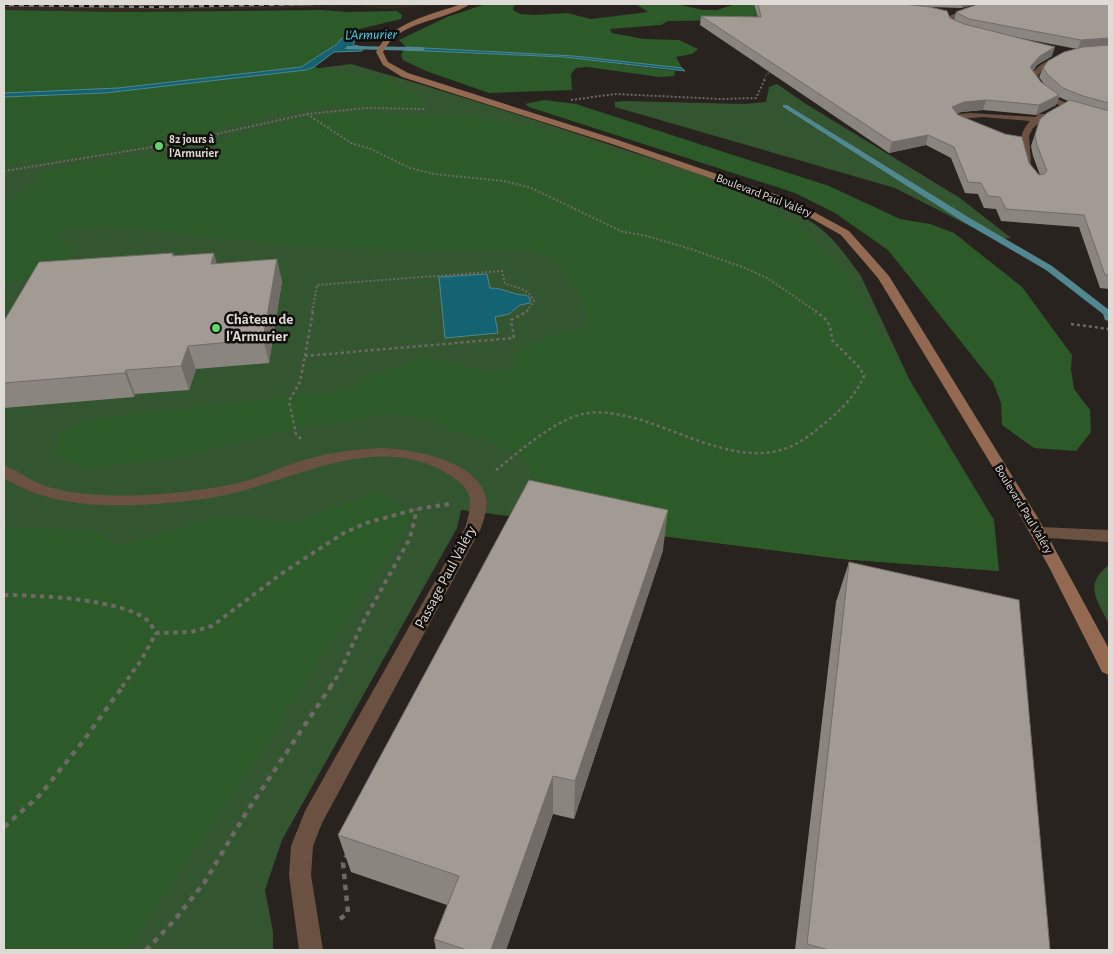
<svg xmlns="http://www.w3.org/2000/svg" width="1113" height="954" font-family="'Alegreya Sans',sans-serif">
<rect width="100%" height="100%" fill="#29231f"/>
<path fill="#352a21" d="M 4,4 L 456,4 L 386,9 L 361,6 L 119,12 L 4,10 Z"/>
<path fill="#33552f" d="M 351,64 C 450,92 547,124 644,156 C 701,175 764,190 813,223 C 834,237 847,257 861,276 L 999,571 L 842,559 L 461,510 L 457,528 L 282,840 L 265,890 L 273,932 L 273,950 L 4,950 L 4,100 L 93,97 Z
M 777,84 L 806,104 L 960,198 L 1011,238 L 995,239 L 895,188 L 615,107 L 615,102 L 625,101 L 744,104 L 766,102 L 769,87 Z
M 1109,565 L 1109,624 C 1097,599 1083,585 1109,565 Z"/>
<path fill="#2c5a28" d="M 486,4 L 518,4 L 514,6 L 513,10 L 520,14 L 535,15 L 567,13 L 591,19 L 648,12 L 636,4 L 676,4 L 703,10 L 717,10 L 735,4 L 753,4 L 766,7 L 781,15 L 738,20 L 668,21 L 661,25 L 610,29 L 612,33 L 644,39 L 679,40 L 698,49 L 692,54 L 676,57 L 682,68 L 678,69 L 574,56 L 406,47 L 399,40 L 447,17 Z
M 4,10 L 119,12 L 322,10 L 348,12 L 397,11 L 402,15 L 401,19 L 359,29 L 301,67 L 118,88 L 4,93 Z
M 404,50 L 564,57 L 675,71 L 674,76 L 660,77 L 587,67 L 576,68 L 571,74 L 572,90 L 489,93 L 426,71 L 403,60 L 401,55 Z
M 314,67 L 342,73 L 383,77 L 409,90 L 422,102 L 419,107 C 380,106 340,104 302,110 C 251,116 203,133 154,144 C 105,154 54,161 4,164 L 4,97 L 105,93 L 306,70 Z
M 544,100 L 576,104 L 829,186 L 900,219 L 930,224 L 954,233 L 1022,287 L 1072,355 L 1071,369 L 1074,389 L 1090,410 L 1091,432 L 1076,451 L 1034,448 L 1002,425 L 1001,403 L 993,382 L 888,250 L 835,213 L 795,193 L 529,107 L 525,104 Z
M 366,111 L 406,116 L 466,115 L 557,131 L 739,192 L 800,227 L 842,268 L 994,520 L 999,571 L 842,559 L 512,517 L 534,480 L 523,456 L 485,440 L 444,429 L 428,418 L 386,413 L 342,422 L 310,424 L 168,459 L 86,468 L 56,456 L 59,433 L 93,419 L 350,390 L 370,376 L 427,357 L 483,371 L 513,370 L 519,349 L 553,335 L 589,327 L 584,303 L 556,259 L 530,250 L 419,251 L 299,246 L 107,226 L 69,228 L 57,235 L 74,248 L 68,265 L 4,285 L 4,200 L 8,200 L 32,187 L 42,172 L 77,164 L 188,152 L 231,136 L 306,118 Z
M 375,492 L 415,513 L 257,758 L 135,938 L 129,950 L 4,950 L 4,527 L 97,531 L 121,546 L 221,516 L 297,523 Z"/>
<path fill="#146373" stroke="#518791" d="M 348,36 L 357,37 L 353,45 L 364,47 L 362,51 L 334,52 L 314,67 L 306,70 L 105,93 L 4,97 L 4,93 L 118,88 L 301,67 L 337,44 L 341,39 Z
M 406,47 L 574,56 L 682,68 L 685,71 L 564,57 L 404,50 Z
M 487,274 L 490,288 C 506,288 514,296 526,295 L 530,298 L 530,303 L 520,305 L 509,314 L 495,317 L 498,333 L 445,338 L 439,277 Z"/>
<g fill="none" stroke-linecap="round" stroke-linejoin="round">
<path fill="#518791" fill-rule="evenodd" d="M 347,46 L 422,47 L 425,49 L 422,51 L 345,49 Z
M 783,105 L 787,105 L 968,217 L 1052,266 L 1109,310 L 1109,321 L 1105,320 L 1103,314 L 1046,270 L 962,221 L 783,107 Z"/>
<path stroke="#6e6965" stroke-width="1" stroke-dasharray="2 2" stroke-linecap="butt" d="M 764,80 L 767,73 L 775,73"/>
<path stroke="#6e6965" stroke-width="2" stroke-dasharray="2 2" stroke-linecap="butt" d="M 571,100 L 616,94 L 721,99 L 756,98 L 765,79
M 307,114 L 351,143 L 371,149 L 410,168 L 434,174 L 504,181 L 531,188 L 623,232 L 643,235 L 691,249 L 745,268 L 767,278 L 817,312
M 4,171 L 171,144 L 307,114 L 367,108 L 425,109
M 312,312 L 317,285 L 502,271 L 505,284 C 517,287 528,289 534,301 L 526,312"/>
<path stroke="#6e6965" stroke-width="2.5" stroke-dasharray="3 3" stroke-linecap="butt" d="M 1071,324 L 1109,329
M 305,356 L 313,311
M 305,356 L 514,338 L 511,320 L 528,311
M 301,439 L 296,434 L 289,401 L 300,382 L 305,356
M 496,470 C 521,451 556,417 589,413 C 603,411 617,414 630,417 C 675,428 730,462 777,451 C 794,447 807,438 820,427 C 838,413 855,397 864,376 L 860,368 L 832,340 C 831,325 828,319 815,311"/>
<path stroke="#6e6965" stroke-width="4" stroke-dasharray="4.5 4.5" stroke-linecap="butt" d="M 4,595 C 36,595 129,599 150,623 C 152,626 154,630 156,633 L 191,632 L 212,626 L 281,574 L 342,534 L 366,523 L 417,509 L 449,504
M 122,687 L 142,659 L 156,633
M 330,687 L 339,674 L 362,624 L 410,538 L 417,509"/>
<path stroke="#6e6965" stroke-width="4.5" stroke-dasharray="5.5 5.5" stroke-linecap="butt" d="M 4,827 L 39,796 L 81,744 L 123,686
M 340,919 L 348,913 L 343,863 L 348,853
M 146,950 L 173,922 L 204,883 L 246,813 L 331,686"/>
<path fill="#6b5142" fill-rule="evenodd" d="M 973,6 L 975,9 L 952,19 L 953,23 L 965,29 L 965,31 L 948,25 L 947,17 Z
M 1064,55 L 1067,57 L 1066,58 C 1054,62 1044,66 1037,77 C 1050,103 1083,110 1109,116 L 1109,120 C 1079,114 1044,106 1029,77 C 1038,64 1049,59 1064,55 Z
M 971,113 L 1035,117 L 1039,114 L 1045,114 L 1045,118 L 1033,128 L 1029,136 L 1031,164 L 1025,164 L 1024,162 C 1020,146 1018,134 1030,121 L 983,117 L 960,119 L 969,123 L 969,127 C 962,128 955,124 951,118 L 959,114 Z
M 385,448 C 416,450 478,461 486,498 C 488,508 484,519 481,528 L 322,823 L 313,846 L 311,875 L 323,950 L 299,950 L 289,875 L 291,846 L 305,811 L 465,528 C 473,502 474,489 448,474 C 370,427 283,489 203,499 C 138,507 61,514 4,478 L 4,466 C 18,470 32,482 48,487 C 100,502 185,495 238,483 C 257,479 276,469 295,463 C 324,453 354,449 385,448 Z
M 1040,527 L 1109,530 L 1109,542 L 1034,537 L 1032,533 L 1034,529 Z"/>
<path fill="#936a51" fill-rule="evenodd" d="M 462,4 L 470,4 C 443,22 399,20 383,52 L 388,62 L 408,73 L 615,139 L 792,200 L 849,231 L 889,276 L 1038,518 L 1109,649 L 1109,675 L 1102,672 L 1049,567 L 994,469 L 878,278 L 841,235 L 786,204 L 609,143 L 402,77 L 383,65 L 376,52 C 391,22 433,14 462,4 Z"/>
<defs>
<path id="rail" d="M 4,5 L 156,7 L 312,4"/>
</defs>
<use href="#rail" stroke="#8c8783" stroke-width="2.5"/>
<use href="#rail" stroke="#100d0b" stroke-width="2" stroke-dasharray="5" stroke-linecap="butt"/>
</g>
<path fill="#8b857f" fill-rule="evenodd" d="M 754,4 L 976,4 L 961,8 L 930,7 L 950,18 L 954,20 L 956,12 L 1109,4 L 1109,289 L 1100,288 L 1079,227 L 1001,221 L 996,209 L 984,208 L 978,194 L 965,193 L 951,158 L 926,145 L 889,153 L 700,25 L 701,16 L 758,17 ZM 1009,36 L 1077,49 L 1043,68 L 1039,77 L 1044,84 L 1041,82 L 1033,71 L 1037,65 L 1052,56 ZM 1059,97 L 1068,101 L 1040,119 L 1031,146 L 1033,156 L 1040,175 L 1039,175 L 1029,163 L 957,114 L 961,112 L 983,110 L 1036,115 L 1056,105 Z
M 173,253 L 174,256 L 217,263 L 282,281 L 269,363 L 196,369 L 189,390 L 135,394 L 134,397 L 4,408 L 4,321 Z
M 663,550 L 574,819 L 553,814 L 506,950 L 436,950 L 434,939 L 447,905 L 351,872 L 338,835 Z
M 849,562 L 1050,950 L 795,950 L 836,602 Z"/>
<path fill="#716c68" d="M 962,4 L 976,4 L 961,8 Z
M 1109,38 L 1109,47 L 1078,49 L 1081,40 Z
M 1055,47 L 1052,56 L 1037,65 L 1027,77 L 1030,67 L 1040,56 Z
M 1059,95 L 1056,105 L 1036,115 L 1039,105 Z
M 986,100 L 983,110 L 961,112 L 949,118 L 952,107 L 964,102 Z
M 928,135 L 926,145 L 889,153 L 892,142 Z
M 214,253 L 220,275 L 211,264 Z
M 277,259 L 282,281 L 269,363 L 263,339 Z
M 188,346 L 196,369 L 189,390 L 181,366 Z
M 126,370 L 135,394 L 134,397 L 125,373 Z
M 668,510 L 663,550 L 574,819 L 575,781 Z
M 553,776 L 553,814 L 506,950 L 491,950 Z"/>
<path fill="#a29b94" stroke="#716c68" d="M 758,4 L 904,4 L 930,7 L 947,11 L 950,18 L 964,24 L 1055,47 L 1040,56 L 1030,67 L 1041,82 L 1059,95 L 1039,105 L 986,100 L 964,102 L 952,107 L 958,115 L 1005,134 L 1022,137 L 1029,163 L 1039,175 L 1044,174 L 1047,171 L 1037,145 L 1035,135 L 1040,119 L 1047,113 L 1070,100 L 1109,111 L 1109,275 L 1105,275 L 1084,215 L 1006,209 L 1000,197 L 988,196 L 981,183 L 968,182 L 954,147 L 928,135 L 892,142 L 701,16 L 761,17 Z
M 978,4 L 1109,4 L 1109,38 L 1081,40 L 969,19 L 956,12 Z
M 1109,45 L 1109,103 L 1083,96 L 1063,88 L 1048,75 L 1043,68 L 1048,61 L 1064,52 L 1083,47 Z
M 173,253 L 172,256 L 214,253 L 211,264 L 277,259 L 263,339 L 188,346 L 181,366 L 126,370 L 125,373 L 4,383 L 4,321 L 39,262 Z
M 529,480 L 668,510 L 575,781 L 553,776 L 491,950 L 467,950 L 434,939 L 459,876 L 338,835 Z
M 849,562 L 1019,600 L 1050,950 L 829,950 L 807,944 Z"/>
<g fill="#61d46a" stroke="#100d0b" stroke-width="2">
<circle cx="159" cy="146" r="5"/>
<circle cx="216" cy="328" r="5"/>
</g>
<g text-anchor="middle" stroke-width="5" stroke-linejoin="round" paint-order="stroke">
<g font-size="12" font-weight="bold" fill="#dedad6" stroke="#100d0b" text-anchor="start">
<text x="169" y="143">82 jours à<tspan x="169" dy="14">l'Armurier</tspan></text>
</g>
<g font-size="12" fill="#dedad6" stroke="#100d0b">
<text transform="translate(764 195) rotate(21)" y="4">Boulevard Paul Valéry</text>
<text transform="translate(1024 509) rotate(59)" y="4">Boulevard Paul Valéry</text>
</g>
<g font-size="14" font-style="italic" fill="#4bd7f5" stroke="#100d0b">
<text transform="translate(371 34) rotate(-1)" y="5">L'Armurier</text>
</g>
<g font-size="15" font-weight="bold" fill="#dedad6" stroke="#100d0b" text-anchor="start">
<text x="226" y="324">Château de<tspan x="226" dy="17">l'Armurier</tspan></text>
</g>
<g font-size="15" fill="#dedad6" stroke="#100d0b">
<text transform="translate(445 577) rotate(-62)" y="5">Passage Paul Valéry</text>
</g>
</g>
<rect width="1113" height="954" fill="none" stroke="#dedad6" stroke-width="10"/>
</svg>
